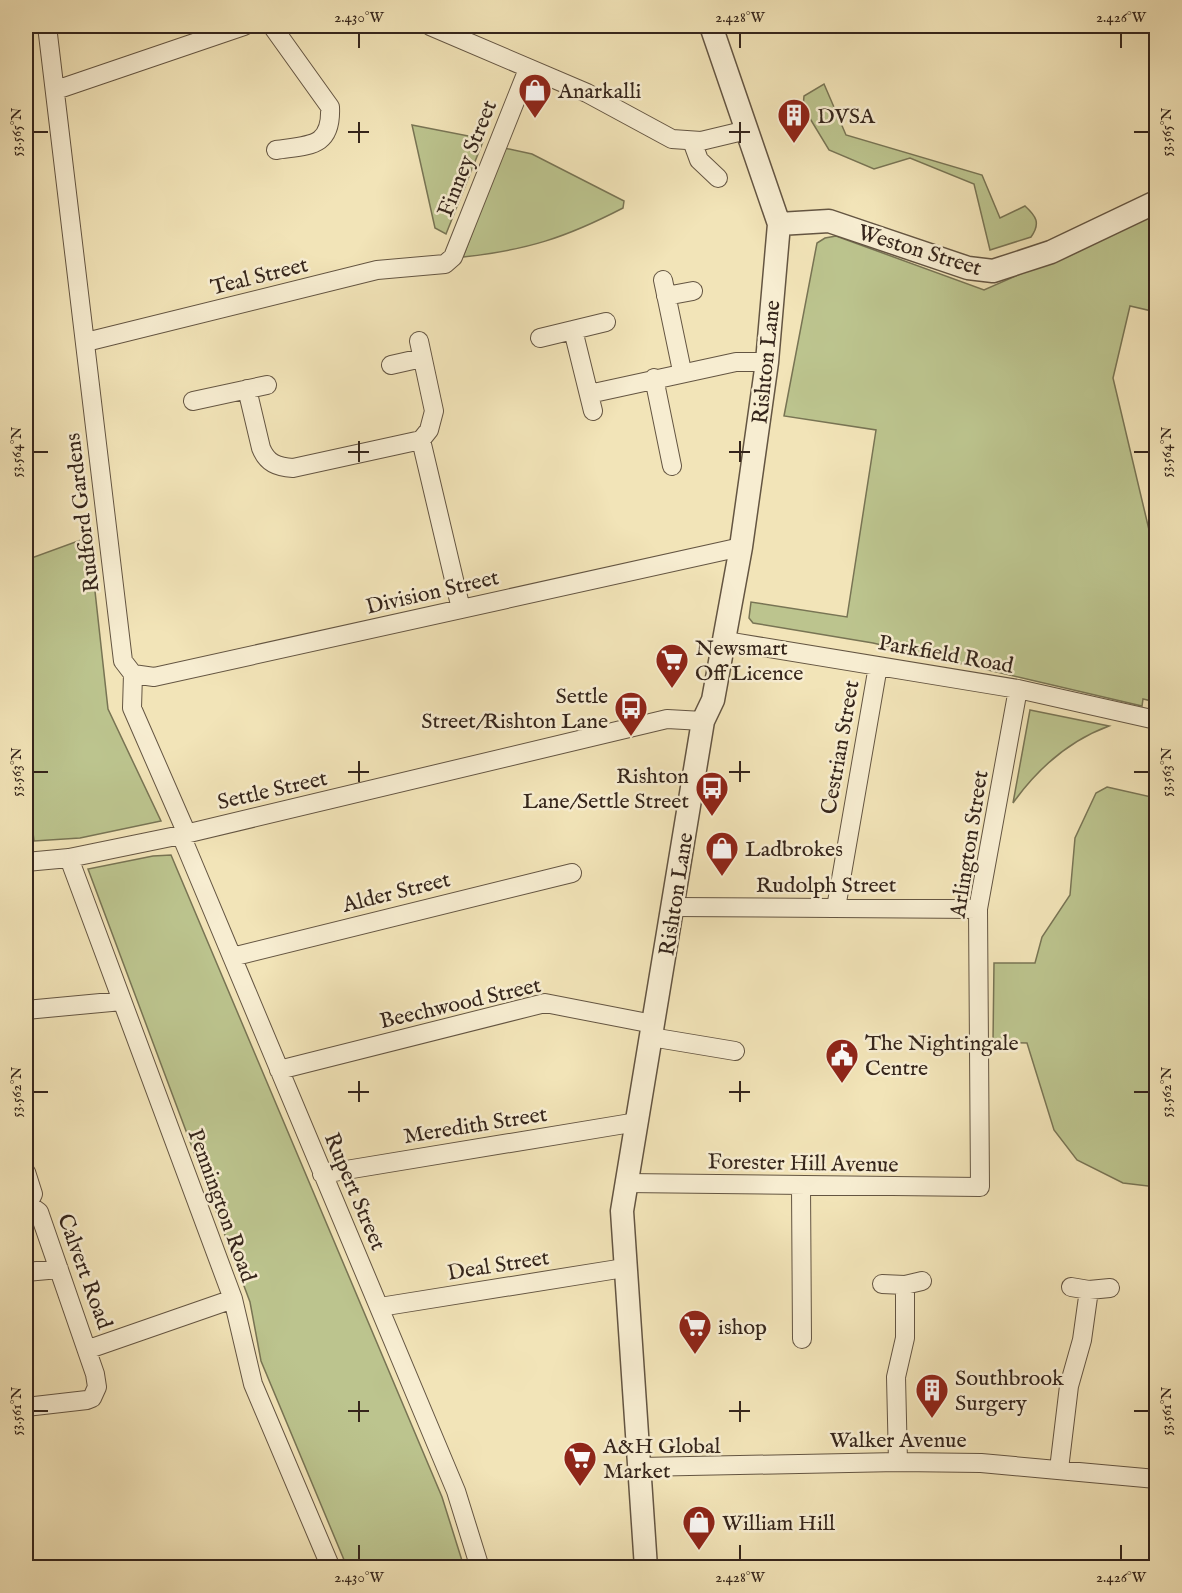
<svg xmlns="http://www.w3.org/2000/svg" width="1182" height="1593" font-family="'IM FELL English',serif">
<rect width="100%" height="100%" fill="#f2e4b8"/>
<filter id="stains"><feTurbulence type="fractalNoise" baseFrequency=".00333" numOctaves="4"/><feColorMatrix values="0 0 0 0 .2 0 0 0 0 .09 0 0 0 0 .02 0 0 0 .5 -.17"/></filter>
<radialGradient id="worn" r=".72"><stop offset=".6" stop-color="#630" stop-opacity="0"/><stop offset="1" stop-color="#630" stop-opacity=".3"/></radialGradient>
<path fill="#bcc48e" stroke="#787454" stroke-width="1.5" d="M 824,84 L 846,135 L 982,175 L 1000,218 L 1025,206 C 1036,216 1041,223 1031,237 L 990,250 L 974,184 L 910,158 L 874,169 L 829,150 L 803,107 L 804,96 Z
M 412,125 L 484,139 L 446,234 L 435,228 Z
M 504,148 L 532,154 L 624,201 L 623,208 C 565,238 527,250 463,257 Z
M 1156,214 L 1156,312 L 1130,306 L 1113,378 L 1150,534 L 1156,538 L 1156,702 L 1143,699 L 1142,706 L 873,643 L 753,623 L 749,618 L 751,602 L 847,617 L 876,430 L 784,416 L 817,243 L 825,238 L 836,236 L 984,290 Z
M 89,537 L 108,709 L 161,821 L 80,838 L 34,841 L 29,798 L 26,798 L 26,560 Z
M 1030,710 L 1109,726 C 1068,741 1038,768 1013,803 Z
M 1107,787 L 1156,798 L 1156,1187 L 1123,1183 L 1077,1160 L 1054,1130 L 1027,1043 L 993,1042 L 994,963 L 1035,963 L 1042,937 L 1070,895 L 1075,838 L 1096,793 Z
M 171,855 L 442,1497 L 464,1567 L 347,1567 L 261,1361 L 250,1302 L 88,869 L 153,856 Z"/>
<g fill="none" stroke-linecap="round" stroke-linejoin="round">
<defs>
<path id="minor" d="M 47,26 L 123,661 L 133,674 L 154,677 L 741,547
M 272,26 L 330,107 C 332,148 309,145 276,150
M 430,26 L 587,93 L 672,139 L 701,141 L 747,130
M 56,90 L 244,26
M 692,141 L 699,160 L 718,178
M 663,280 L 682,371
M 666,296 L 693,291
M 573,330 L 593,411
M 540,338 L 606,322
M 419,341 L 434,411 L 429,430 L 421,440
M 86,342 L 377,270 L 445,264 L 453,257 L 528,69
M 391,365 L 422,358
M 654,378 L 672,466
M 247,389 L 261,448 C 267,463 277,467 293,468 L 421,440 L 461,609
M 589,394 L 736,362 L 767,362
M 193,401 L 267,385
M 726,641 L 1018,689 L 1156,720
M 133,674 L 132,708 L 187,834
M 181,835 L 456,1491 L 480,1568
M 69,858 L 233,1299 L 253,1384 L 331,1568
M 26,862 L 69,858 L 181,835 L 667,719 L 703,721
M 673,907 L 978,909
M 836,908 L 878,666
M 232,957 L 572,873
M 26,1010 L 122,1001
M 651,1037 L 735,1051
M 279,1070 L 545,1003 L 653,1024
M 26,1172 L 33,1194 L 28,1204
M 322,1174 L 637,1122
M 625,1183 L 980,1187 L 978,909 L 1018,689
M 801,1186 L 802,1339
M 26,1272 L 59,1269
M 882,1284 L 905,1285 L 922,1281
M 1071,1287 L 1089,1290 L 1110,1288
M 380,1307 L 624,1268
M 89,1349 L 233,1299
M 26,1407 L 87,1400 L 92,1398 L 97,1387 L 95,1374 L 39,1212 L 28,1204
M 898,1462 L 896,1377 L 905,1338 L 905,1285
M 640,1467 L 898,1462 L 981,1463 L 1156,1479
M 1059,1469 L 1069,1386 L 1082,1340 L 1089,1290"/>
<path id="tertiary" d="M 779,224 L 829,221 L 968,268 L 993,271 L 1051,252 L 1156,202
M 646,1568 L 622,1211 L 703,721 L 713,700 L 741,547 L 767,362 L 779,224 L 711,26"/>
</defs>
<use href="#minor" stroke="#645542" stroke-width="20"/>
<use href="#tertiary" stroke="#645542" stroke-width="25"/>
<use href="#minor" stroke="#f7edd1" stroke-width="18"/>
<use href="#tertiary" stroke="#f7edd1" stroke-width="22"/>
</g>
<path fill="none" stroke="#35251b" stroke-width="2" d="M 359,33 L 359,48M 740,33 L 740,48M 1121,33 L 1121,48M 359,122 L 359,143M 740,122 L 740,143M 33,132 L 48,132M 348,132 L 369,132M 729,132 L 750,132M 1134,132 L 1149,132M 359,441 L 359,462M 740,441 L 740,462M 33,452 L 48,452M 348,452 L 369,452M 729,452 L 750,452M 1134,452 L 1149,452M 359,761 L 359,782M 740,761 L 740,782M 33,772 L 48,772M 348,772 L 369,772M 729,772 L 750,772M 1134,772 L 1149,772M 359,1081 L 359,1102M 740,1081 L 740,1102M 33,1092 L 48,1092M 348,1092 L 369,1092M 729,1092 L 750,1092M 1134,1092 L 1149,1092M 359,1401 L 359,1422M 740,1401 L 740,1422M 33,1411 L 48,1411M 348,1411 L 369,1411M 729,1411 L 750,1411M 1134,1411 L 1149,1411M 359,1545 L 359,1560M 740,1545 L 740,1560M 1121,1545 L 1121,1560"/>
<defs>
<symbol id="shop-pin" viewBox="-11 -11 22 30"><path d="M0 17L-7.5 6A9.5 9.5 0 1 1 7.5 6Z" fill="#8f2418" stroke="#f7edd1"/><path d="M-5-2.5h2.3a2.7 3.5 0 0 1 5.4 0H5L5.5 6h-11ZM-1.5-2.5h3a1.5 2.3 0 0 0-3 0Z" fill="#fff"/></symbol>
<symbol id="building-pin" viewBox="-11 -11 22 30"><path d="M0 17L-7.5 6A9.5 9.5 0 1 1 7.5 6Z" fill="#8f2418" stroke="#f7edd1"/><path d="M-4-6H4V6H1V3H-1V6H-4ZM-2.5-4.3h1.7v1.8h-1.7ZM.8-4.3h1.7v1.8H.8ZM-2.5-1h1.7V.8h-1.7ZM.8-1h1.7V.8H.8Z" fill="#fff"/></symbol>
<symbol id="supermarket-pin" viewBox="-11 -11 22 30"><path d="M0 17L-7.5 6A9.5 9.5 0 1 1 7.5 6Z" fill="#8f2418" stroke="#f7edd1"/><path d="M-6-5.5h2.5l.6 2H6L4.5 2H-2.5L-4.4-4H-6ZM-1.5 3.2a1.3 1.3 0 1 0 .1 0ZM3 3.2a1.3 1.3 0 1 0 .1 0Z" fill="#fff"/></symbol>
<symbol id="bus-pin" viewBox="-11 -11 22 30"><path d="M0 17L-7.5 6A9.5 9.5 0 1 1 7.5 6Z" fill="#8f2418" stroke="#f7edd1"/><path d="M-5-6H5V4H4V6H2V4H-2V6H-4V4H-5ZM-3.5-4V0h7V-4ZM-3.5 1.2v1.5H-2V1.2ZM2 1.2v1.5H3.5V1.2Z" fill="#fff"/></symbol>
<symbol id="civic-pin" viewBox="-11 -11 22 30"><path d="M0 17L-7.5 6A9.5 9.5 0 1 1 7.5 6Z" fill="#8f2418" stroke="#f7edd1"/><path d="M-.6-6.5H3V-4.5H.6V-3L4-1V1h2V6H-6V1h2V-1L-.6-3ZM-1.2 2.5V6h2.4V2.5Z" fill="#fff"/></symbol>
</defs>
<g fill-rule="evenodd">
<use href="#shop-pin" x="516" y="71" width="38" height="52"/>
<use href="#building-pin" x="775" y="96" width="38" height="52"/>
<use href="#supermarket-pin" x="653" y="641" width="38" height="52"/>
<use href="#bus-pin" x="612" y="689" width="38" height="52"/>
<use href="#bus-pin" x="693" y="769" width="38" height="52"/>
<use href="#shop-pin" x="703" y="829" width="38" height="52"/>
<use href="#civic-pin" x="823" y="1036" width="38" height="52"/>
<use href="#supermarket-pin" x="676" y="1307" width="38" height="52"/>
<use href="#building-pin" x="913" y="1371" width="38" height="52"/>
<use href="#supermarket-pin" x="561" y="1439" width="38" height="52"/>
<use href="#shop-pin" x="680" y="1503" width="38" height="52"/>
</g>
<g text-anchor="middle" stroke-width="5" stroke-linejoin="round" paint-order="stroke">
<g font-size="22" fill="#35251b" stroke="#f7edd1" text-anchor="start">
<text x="558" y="98">Anarkalli</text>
<text x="817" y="123">DVSA</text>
<text x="695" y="655">Newsmart<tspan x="695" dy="25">Off Licence</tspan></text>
<text x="608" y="703" text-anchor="end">Settle<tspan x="608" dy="25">Street/Rishton Lane</tspan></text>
<text x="689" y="783" text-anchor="end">Rishton<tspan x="689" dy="25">Lane/Settle Street</tspan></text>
<text x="745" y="856">Ladbrokes</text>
<text x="865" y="1050">The Nightingale<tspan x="865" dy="25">Centre</tspan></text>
<text x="718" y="1334">ishop</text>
<text x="955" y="1385">Southbrook<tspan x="955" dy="25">Surgery</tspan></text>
<text x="603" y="1453">A&amp;H Global<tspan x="603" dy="25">Market</tspan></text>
<text x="722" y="1530">William Hill</text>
</g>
<g font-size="22" fill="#35251b" stroke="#f7edd1">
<text transform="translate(466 158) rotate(-68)" y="8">Finney Street</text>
<text transform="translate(920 249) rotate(17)" y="8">Weston Street</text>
<text transform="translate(259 275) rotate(-14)" y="8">Teal Street</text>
<text transform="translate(765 362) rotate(-84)" y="8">Rishton Lane</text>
<text transform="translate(81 513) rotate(-97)" y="8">Rudford Gardens</text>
<text transform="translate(432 591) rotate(-13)" y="8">Division Street</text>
<text transform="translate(946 653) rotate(10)" y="8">Parkfield Road</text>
<text transform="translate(839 747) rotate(-80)" y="8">Cestrian Street</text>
<text transform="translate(272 789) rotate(-13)" y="8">Settle Street</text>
<text transform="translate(968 844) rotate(-81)" y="8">Arlington Street</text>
<text x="826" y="892">Rudolph Street</text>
<text transform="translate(396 891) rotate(-14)" y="8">Alder Street</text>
<text transform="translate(675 894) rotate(-81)" y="8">Rishton Lane</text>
<text transform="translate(460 1002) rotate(-13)" y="8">Beechwood Street</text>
<text transform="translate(475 1124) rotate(-9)" y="8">Meredith Street</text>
<text transform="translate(803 1162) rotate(1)" y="8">Forester Hill Avenue</text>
<text transform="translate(356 1191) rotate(67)" y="8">Rupert Street</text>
<text transform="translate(223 1205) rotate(70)" y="8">Pennington Road</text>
<text transform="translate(498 1264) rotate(-9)" y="8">Deal Street</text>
<text transform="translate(86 1271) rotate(70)" y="8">Calvert Road</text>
<text x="898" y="1447">Walker Avenue</text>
</g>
</g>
<rect width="1182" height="1593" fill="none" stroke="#f2e4b8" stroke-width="66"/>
<rect x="33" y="33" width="1116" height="1527" fill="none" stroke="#35251b" stroke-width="2"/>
<g font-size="15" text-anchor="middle" fill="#35251b">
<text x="359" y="22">2.430°W</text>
<text x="740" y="22">2.428°W</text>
<text x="1121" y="22">2.426°W</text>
<text transform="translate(16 132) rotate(-90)" y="5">53.565°N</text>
<text transform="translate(1166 132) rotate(-90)" y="5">53.565°N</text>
<text transform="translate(16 452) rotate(-90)" y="5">53.564°N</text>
<text transform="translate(1166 452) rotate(-90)" y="5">53.564°N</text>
<text transform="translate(16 772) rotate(-90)" y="5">53.563°N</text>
<text transform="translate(1166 772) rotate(-90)" y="5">53.563°N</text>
<text transform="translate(16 1092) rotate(-90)" y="5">53.562°N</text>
<text transform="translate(1166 1092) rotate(-90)" y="5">53.562°N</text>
<text transform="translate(16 1411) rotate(-90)" y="5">53.561°N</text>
<text transform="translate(1166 1411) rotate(-90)" y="5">53.561°N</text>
<text x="359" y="1582">2.430°W</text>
<text x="740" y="1582">2.428°W</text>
<text x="1121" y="1582">2.426°W</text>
</g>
<rect width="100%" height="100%" filter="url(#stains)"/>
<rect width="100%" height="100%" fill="url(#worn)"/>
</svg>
